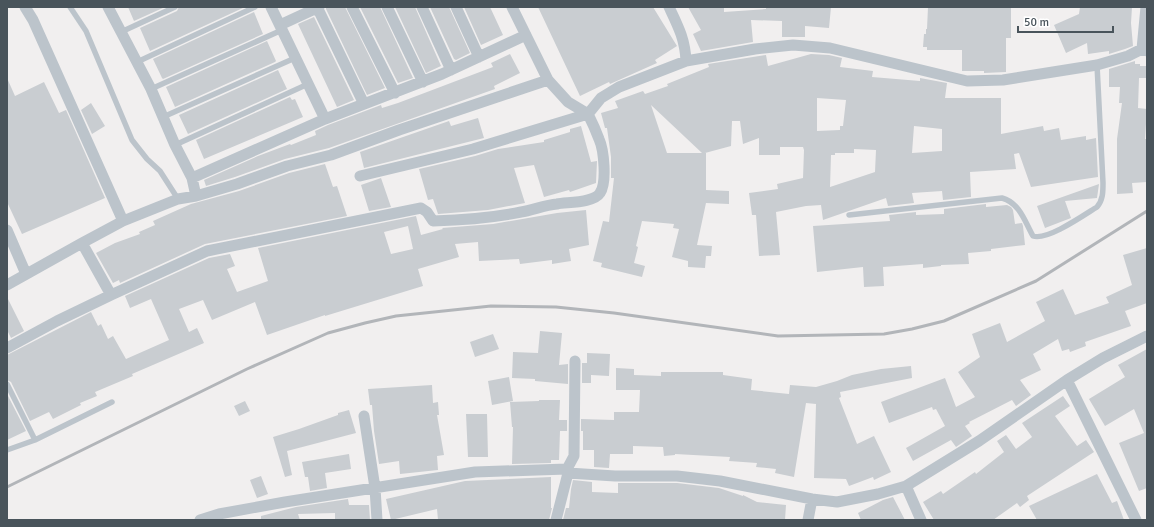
<svg xmlns="http://www.w3.org/2000/svg" width="1154" height="527" font-family="Signika,sans-serif">
<rect width="100%" height="100%" fill="#f1efef"/>
<path fill="#c9cdd1" fill-rule="evenodd" d="M 128,7 L 165,7 L 134,21 Z
M 179,7 L 245,7 L 150,51 L 140,28 L 177,11 Z
M 326,7 L 345,7 L 385,88 L 367,95 L 326,9 Z
M 360,7 L 380,7 L 413,78 L 398,83 Z
M 395,7 L 415,7 L 441,66 L 426,73 Z
M 430,7 L 449,7 L 470,53 L 456,60 L 454,59 Z
M 464,7 L 490,7 L 503,35 L 481,45 Z
M 538,7 L 653,7 L 677,46 L 655,60 L 657,63 L 610,84 L 609,82 L 580,96 Z
M 688,7 L 724,7 L 724,12 L 766,9 L 766,7 L 831,7 L 829,28 L 805,26 L 805,37 L 782,37 L 782,21 L 751,20 L 753,42 L 701,51 L 693,34 L 701,30 Z
M 928,7 L 1011,7 L 1011,38 L 1006,38 L 1006,72 L 984,73 L 984,71 L 962,71 L 962,50 L 927,50 L 927,47 L 923,47 L 924,34 L 926,34 L 926,29 L 927,29 Z
M 1080,7 L 1132,7 L 1131,23 L 1133,46 L 1125,49 L 1109,54 L 1109,51 L 1088,54 L 1087,43 L 1066,53 L 1054,25 L 1079,14 Z
M 254,12 L 263,34 L 163,79 L 162,78 L 153,59 Z
M 314,17 L 354,100 L 337,107 L 298,24 Z
M 267,41 L 276,61 L 275,62 L 175,107 L 166,87 Z
M 510,54 L 520,73 L 494,86 L 495,89 L 329,148 L 285,159 L 235,177 L 206,186 L 204,180 L 258,156 L 290,144 L 291,145 L 316,135 L 315,131 L 328,125 L 381,105 L 382,108 L 398,103 L 493,67 L 491,63 Z
M 811,54 L 829,55 L 842,58 L 840,67 L 873,71 L 872,77 L 920,81 L 920,78 L 947,83 L 945,98 L 1001,98 L 1001,134 L 1043,126 L 1044,131 L 1059,128 L 1061,140 L 1086,136 L 1086,140 L 1096,138 L 1098,177 L 1031,187 L 1019,153 L 1014,154 L 1016,169 L 970,172 L 971,197 L 943,200 L 942,191 L 912,193 L 914,203 L 888,206 L 886,198 L 823,220 L 821,205 L 806,206 L 776,212 L 780,255 L 759,256 L 756,215 L 752,215 L 749,193 L 778,189 L 777,184 L 803,178 L 804,150 L 803,147 L 780,147 L 780,155 L 759,155 L 759,138 L 743,144 L 740,121 L 732,121 L 731,146 L 705,153 L 706,153 L 706,190 L 729,191 L 729,204 L 706,203 L 697,245 L 712,246 L 711,256 L 706,256 L 705,268 L 688,267 L 688,261 L 672,257 L 679,229 L 673,228 L 674,224 L 642,221 L 636,246 L 638,247 L 634,263 L 645,266 L 642,277 L 601,267 L 602,263 L 593,261 L 603,221 L 609,222 L 614,178 L 611,178 L 611,157 L 607,128 L 605,128 L 601,113 L 618,108 L 615,101 L 643,91 L 645,94 L 668,86 L 667,84 L 709,67 L 708,64 L 766,55 L 768,66 ZM 817,98 L 846,100 L 843,126 L 840,126 L 840,130 L 817,131 ZM 651,105 L 702,153 L 667,153 ZM 914,126 L 942,129 L 942,151 L 912,153 ZM 854,149 L 876,150 L 875,172 L 830,187 L 831,155 L 835,155 L 835,153 L 854,153 Z
M 1135,61 L 1135,64 L 1140,64 L 1140,66 L 1147,66 L 1147,78 L 1139,78 L 1138,108 L 1147,109 L 1145,139 L 1147,139 L 1147,182 L 1132,183 L 1133,193 L 1117,194 L 1117,139 L 1122,103 L 1119,103 L 1120,87 L 1109,87 L 1109,69 Z
M 278,70 L 287,89 L 188,134 L 179,115 Z
M 7,78 L 15,96 L 44,82 L 59,113 L 66,110 L 105,198 L 22,234 L 7,202 Z
M 290,97 L 292,100 L 295,99 L 303,117 L 204,159 L 196,140 Z
M 91,103 L 105,126 L 92,134 L 81,110 Z
M 478,118 L 484,138 L 364,168 L 360,152 L 449,121 L 451,126 Z
M 581,126 L 591,162 L 597,161 L 596,183 L 570,192 L 569,190 L 544,197 L 534,165 L 514,168 L 525,203 L 488,210 L 438,214 L 433,199 L 428,200 L 419,169 L 475,156 L 498,149 L 544,142 L 544,140 L 570,132 L 570,129 Z
M 325,164 L 333,187 L 337,186 L 347,216 L 205,244 L 120,283 L 119,280 L 113,283 L 96,253 L 115,243 L 140,234 L 139,232 L 155,225 L 153,221 L 191,204 L 239,191 L 289,173 Z
M 381,178 L 391,207 L 369,211 L 361,185 Z
M 1099,184 L 1097,198 L 1065,201 L 1071,218 L 1045,228 L 1037,206 Z
M 986,204 L 986,207 L 1007,205 L 1011,207 L 1013,210 L 1015,224 L 1022,223 L 1023,226 L 1025,245 L 991,249 L 991,251 L 968,253 L 969,264 L 941,265 L 941,266 L 923,268 L 923,264 L 883,267 L 884,286 L 864,287 L 863,267 L 817,272 L 813,226 L 890,221 L 889,215 L 916,212 L 916,215 L 944,214 L 944,209 Z
M 586,210 L 589,245 L 569,249 L 571,261 L 552,264 L 552,260 L 520,264 L 519,259 L 479,261 L 478,242 L 455,244 L 459,257 L 418,269 L 423,286 L 325,316 L 325,315 L 267,335 L 255,302 L 212,320 L 203,300 L 179,309 L 189,332 L 197,328 L 204,343 L 132,374 L 133,376 L 95,392 L 97,396 L 80,403 L 81,405 L 53,419 L 49,412 L 30,421 L 11,382 L 7,380 L 7,355 L 91,312 L 98,326 L 101,324 L 108,339 L 113,336 L 126,359 L 169,340 L 151,299 L 130,308 L 125,296 L 209,258 L 230,254 L 235,266 L 227,269 L 237,292 L 268,281 L 258,248 L 416,216 L 421,235 L 443,229 L 442,228 L 493,224 L 557,213 ZM 408,226 L 413,249 L 391,254 L 384,232 Z
M 1147,248 L 1147,303 L 1125,311 L 1131,326 L 1085,342 L 1086,346 L 1070,352 L 1069,349 L 1062,351 L 1058,339 L 1033,354 L 1041,370 L 1020,380 L 1031,395 L 1016,406 L 1012,400 L 969,422 L 970,423 L 965,426 L 972,436 L 956,447 L 951,440 L 913,461 L 906,448 L 945,426 L 936,409 L 933,410 L 932,407 L 889,423 L 881,402 L 945,378 L 956,407 L 975,397 L 958,372 L 980,357 L 972,334 L 1000,323 L 1007,342 L 1045,321 L 1036,302 L 1063,289 L 1075,315 L 1109,303 L 1106,297 L 1132,285 L 1123,255 Z
M 7,297 L 24,331 L 11,338 L 7,330 Z
M 540,331 L 562,333 L 559,365 L 568,364 L 568,384 L 535,381 L 535,379 L 512,378 L 513,352 L 538,353 Z
M 493,334 L 499,349 L 475,357 L 470,342 Z
M 1147,349 L 1147,488 L 1139,491 L 1119,443 L 1144,433 L 1134,409 L 1105,426 L 1089,399 L 1125,377 L 1118,365 Z
M 587,353 L 610,354 L 609,376 L 591,375 L 591,383 L 582,383 L 582,363 L 587,363 Z
M 911,366 L 912,378 L 840,392 L 841,397 L 839,398 L 857,444 L 874,436 L 891,472 L 874,480 L 873,477 L 849,486 L 846,479 L 814,478 L 816,404 L 806,403 L 794,477 L 775,473 L 776,469 L 756,467 L 757,463 L 729,461 L 730,457 L 675,454 L 675,455 L 664,456 L 663,447 L 633,446 L 633,454 L 610,454 L 609,468 L 594,467 L 594,450 L 583,450 L 583,431 L 581,431 L 581,419 L 614,420 L 614,412 L 639,412 L 640,390 L 616,390 L 616,368 L 634,369 L 634,375 L 661,376 L 661,372 L 723,372 L 723,375 L 752,379 L 751,390 L 789,394 L 790,385 L 816,387 L 837,381 L 852,375 L 881,369 Z
M 509,377 L 513,401 L 492,405 L 488,381 Z
M 432,385 L 433,403 L 438,402 L 439,415 L 437,415 L 444,455 L 437,456 L 438,470 L 400,474 L 399,461 L 379,464 L 374,431 L 372,405 L 370,405 L 368,389 Z
M 7,394 L 26,431 L 7,440 Z
M 1063,396 L 1070,406 L 1055,416 L 1077,446 L 1086,440 L 1094,452 L 1027,496 L 1029,500 L 1020,507 L 1017,503 L 993,520 L 934,520 L 923,502 L 941,491 L 943,494 L 975,472 L 976,474 L 1004,452 L 997,441 L 1006,435 L 1016,449 L 1032,437 L 1022,423 Z
M 539,400 L 560,400 L 559,420 L 567,420 L 567,431 L 560,431 L 559,460 L 551,460 L 551,463 L 512,464 L 513,427 L 512,427 L 510,402 L 539,401 Z
M 245,401 L 250,411 L 239,416 L 234,406 Z
M 349,410 L 356,433 L 287,451 L 292,475 L 285,477 L 273,437 L 299,429 L 338,415 L 338,413 Z
M 466,414 L 487,414 L 488,457 L 468,457 Z
M 349,454 L 351,469 L 325,473 L 327,488 L 310,491 L 308,477 L 305,477 L 302,462 Z
M 1097,474 L 1112,503 L 1117,501 L 1124,520 L 1037,520 L 1029,506 Z
M 261,476 L 268,494 L 257,498 L 250,480 Z
M 551,477 L 551,508 L 552,508 L 549,520 L 438,520 L 437,509 L 391,520 L 386,499 L 465,481 Z
M 573,480 L 592,482 L 592,492 L 618,493 L 618,483 L 677,483 L 719,488 L 743,496 L 743,495 L 757,502 L 786,505 L 785,520 L 563,520 L 566,508 L 569,508 L 571,489 Z
M 893,497 L 905,520 L 861,520 L 858,513 L 883,500 Z
M 348,499 L 349,505 L 369,505 L 370,520 L 335,520 L 335,513 L 298,514 L 300,520 L 261,520 L 261,516 L 296,507 Z"/>
<g fill="none" stroke-linecap="round" stroke-linejoin="round">
<path stroke="#bcc4cb" stroke-width="5.5" d="M 70,7 L 86,31 L 132,140 L 147,159 L 160,171 L 178,199
M 121,32 L 175,7
M 137,62 L 255,7
M 151,89 L 282,30
M 163,117 L 295,58
M 175,145 L 308,84
M 849,215 L 1002,198 C 1020,203 1025,222 1033,236 C 1047,241 1084,215 1097,207 C 1103,200 1103,192 1103,183 L 1097,65
M 7,384 L 35,440
M 7,450 L 35,440 L 112,402"/>
<path stroke="#bcc4cb" stroke-width="11" d="M 25,7 L 33,20 L 123,221
M 108,7 L 151,89 L 175,145 L 192,178 L 196,196
M 271,7 L 325,119
M 317,7 L 364,104
M 352,7 L 395,93
M 387,7 L 423,82
M 422,7 L 451,70
M 456,7 L 479,57
M 512,7 L 548,80 L 568,102 L 588,114
M 669,7 C 678,26 685,39 686,61
M 280,25 L 319,7
M 1142,49 L 1146,7
M 360,176 L 473,149 L 588,114
M 192,178 L 325,119 L 442,74 L 526,35
M 7,230 L 26,274
M 82,243 L 111,295 L 207,251 L 421,208 L 427,212 L 433,221 C 463,220 492,218 521,212 C 533,210 545,205 557,204 C 567,202 594,203 600,193 C 607,183 604,150 599,139 C 596,131 592,122 588,114 L 601,98 L 619,87 L 686,61 L 755,49 L 793,45 L 830,48 L 967,81 L 1003,80 L 1097,65 L 1128,56 L 1142,49 L 1147,51
M 7,285 L 82,243 L 123,221 L 178,199 L 196,196 L 237,184 L 287,166 L 331,155 L 399,130 L 548,80
M 7,348 L 57,321 L 111,295
M 1067,380 L 1136,520
M 364,416 L 375,488 L 377,520
M 568,473 L 615,476 L 677,476 L 720,481 L 812,499 L 837,502 L 878,494 L 906,486 L 979,441 L 1067,380 L 1103,358 L 1147,336
M 906,486 L 921,520
M 200,520 L 219,514 L 285,502 L 475,472 L 567,469
M 556,520 L 568,473 L 567,469 L 574,456 L 575,361
M 808,520 L 812,499"/>
<path stroke="#b2b5b9" stroke-width="3" d="M 7,487 L 247,369 L 328,333 L 365,323 L 396,316 L 491,306 L 556,307 L 614,313 L 778,336 L 884,334 L 912,329 L 944,321 L 1036,281 L 1147,211"/>
</g>
<rect width="1154" height="527" fill="none" stroke="#49545b" stroke-width="16"/>
<path d="M1018 26v6h95v-6" fill="none" stroke="#49545b" stroke-width="2"/>
<text x="1024" y="26" font-size="12" fill="#49545b" stroke="#ffffff" stroke-width="3" paint-order="stroke">50 m</text>
</svg>
